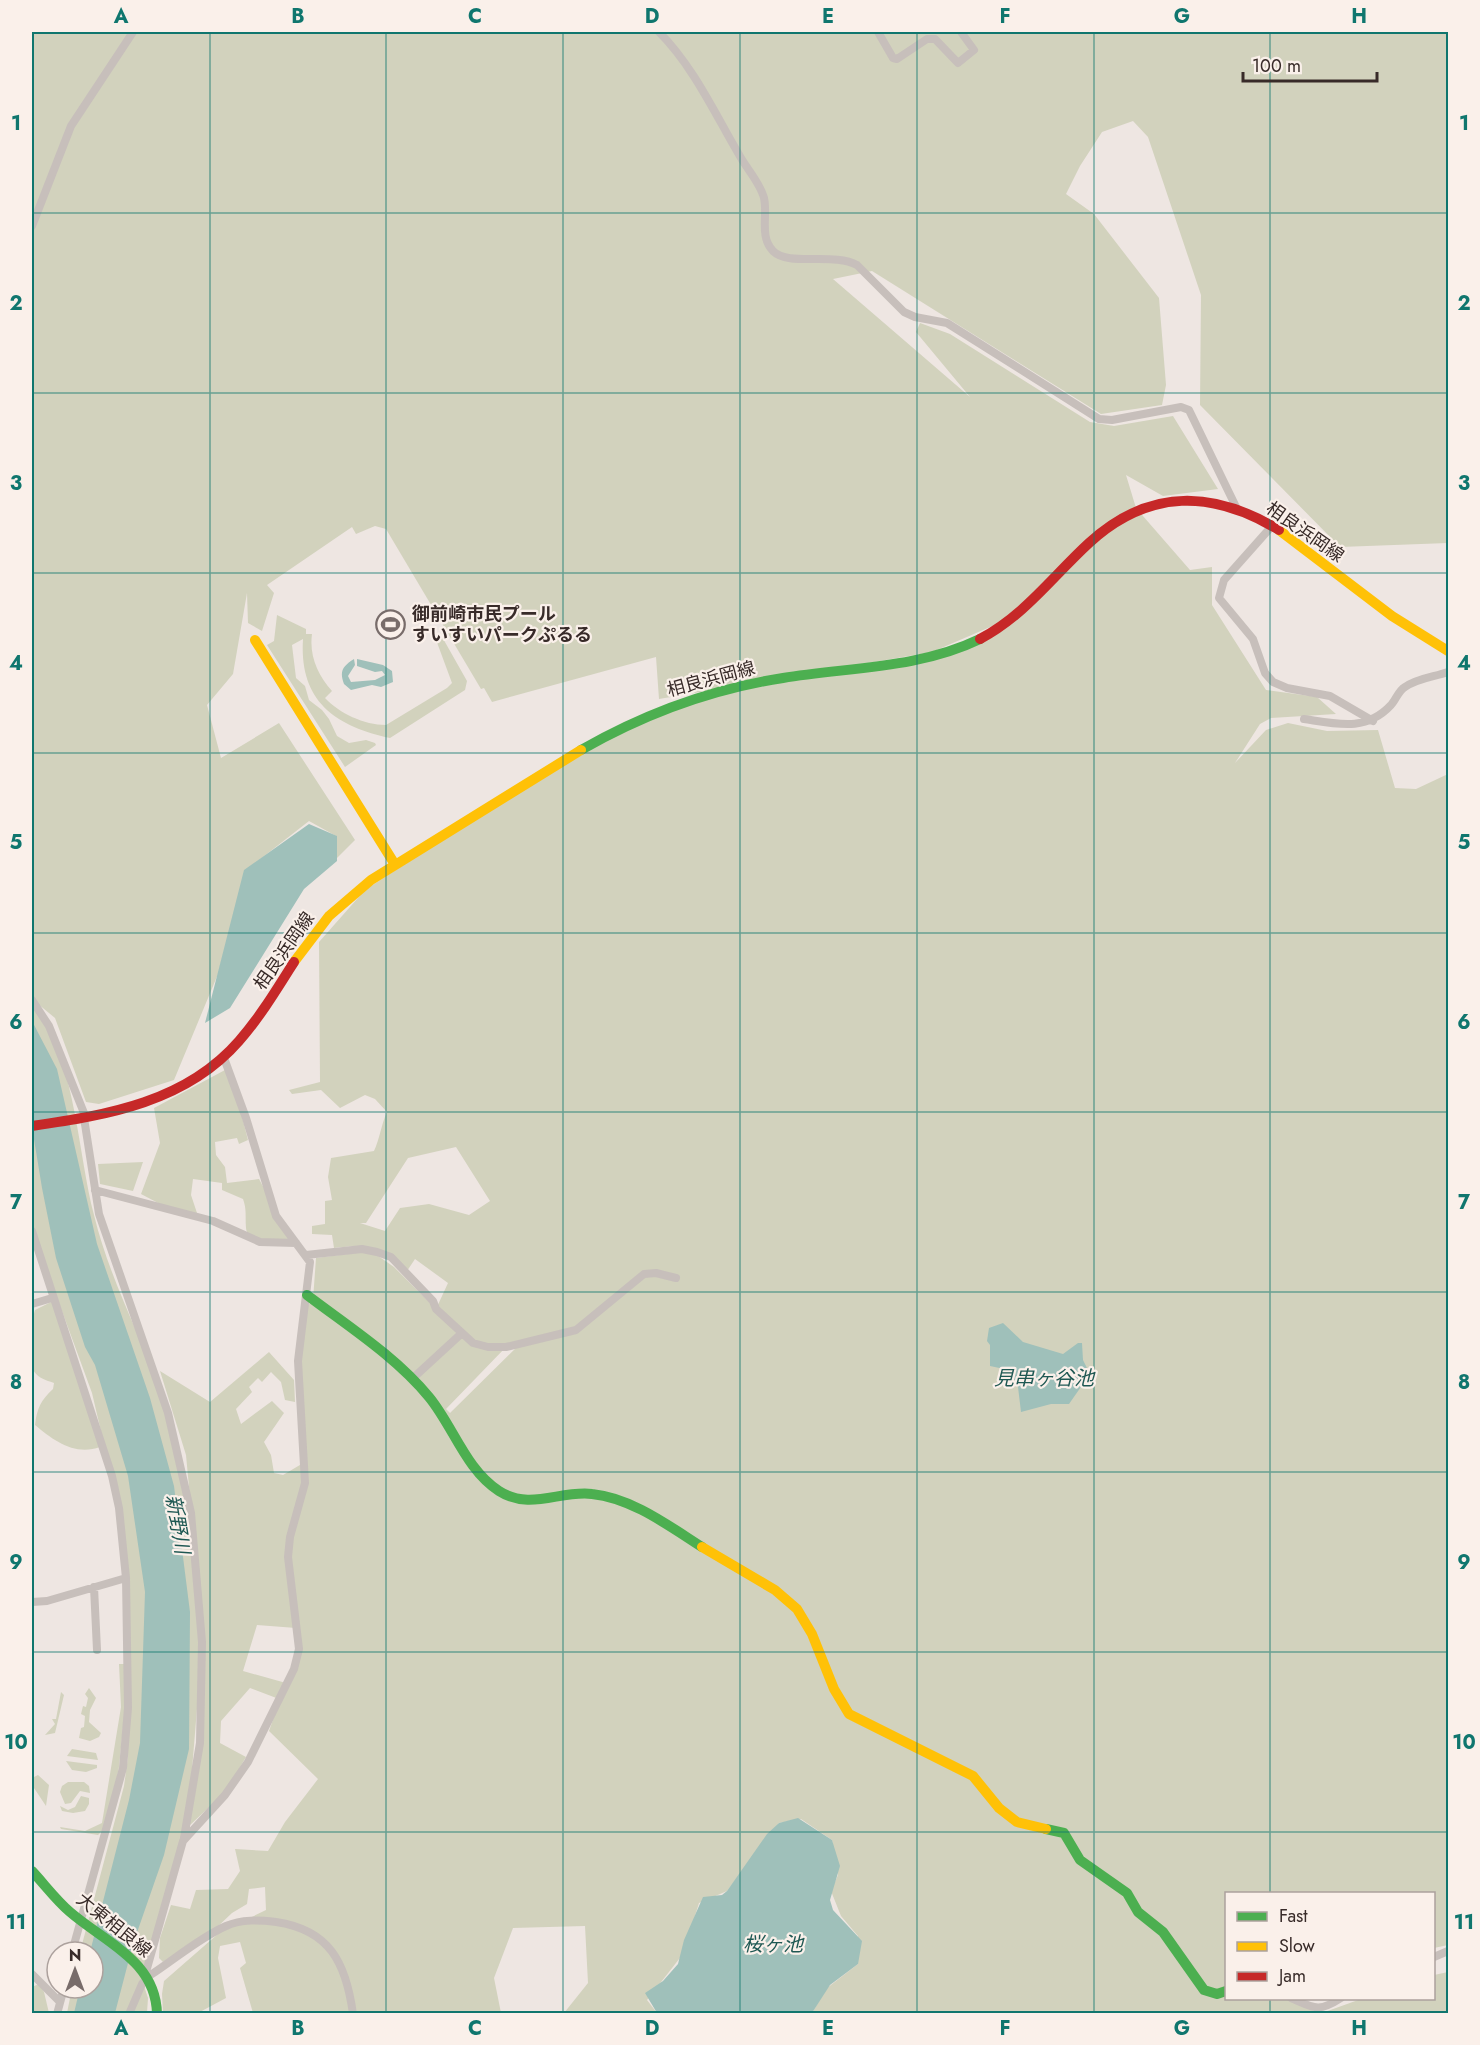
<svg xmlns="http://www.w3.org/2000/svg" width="1480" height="2045" font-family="Jost,'Noto Sans JP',sans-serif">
<rect width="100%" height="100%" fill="#eee6e2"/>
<path fill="#d2d2bd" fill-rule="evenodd" d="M 32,32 L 1448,32 L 1448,543 L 1340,547 L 1200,405 L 1201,295 L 1148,137 L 1133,121 L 1102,132 L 1080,166 L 1066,194 L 1094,214 L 1159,298 L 1166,385 L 1162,405 L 1101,414 L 872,271 L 833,279 L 970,397 L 916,332 L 920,323 L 950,334 L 1090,422 L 1114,426 L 1173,416 L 1218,489 L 1163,496 L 1126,475 L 1136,508 L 1190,570 L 1212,567 L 1212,605 L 1266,690 L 1317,697 L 1336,714 L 1271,718 L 1260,724 L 1235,763 L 1266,730 L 1288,723 L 1327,731 L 1378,730 L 1395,788 L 1416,789 L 1448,774 L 1448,1945 L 1434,1948 L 1434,1894 L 1226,1894 L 1226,1998 L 1288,1999 L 1319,2013 L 812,2013 L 827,1988 L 858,1964 L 858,1936 L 841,1916 L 831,1891 L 838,1875 L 832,1840 L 801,1819 L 779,1823 L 727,1891 L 699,1903 L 683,1954 L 647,2000 L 657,2013 L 564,2013 L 588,1983 L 585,1926 L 513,1928 L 494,1978 L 501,2013 L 253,2013 L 240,1968 L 246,1963 L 240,1942 L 220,1946 L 218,1958 L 226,1998 L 198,2013 L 163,2013 L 162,1994 L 164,1981 L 219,1933 L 266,1910 L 265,1887 L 249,1889 L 247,1904 L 232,1913 L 214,1930 L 163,1962 L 159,1958 L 160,1938 L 171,1905 L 190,1909 L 196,1890 L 228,1889 L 240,1871 L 235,1849 L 268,1851 L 285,1822 L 318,1779 L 269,1731 L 283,1691 L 279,1699 L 250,1688 L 221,1721 L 220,1743 L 246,1757 L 226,1791 L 188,1827 L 199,1749 L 200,1672 L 191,1782 L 182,1838 L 141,1977 L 148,1998 L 147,2013 L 67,2013 L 72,1988 L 93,1988 L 93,1952 L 80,1952 L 124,1786 L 128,1757 L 128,1667 L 119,1508 L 92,1393 L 32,1229 L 32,1004 C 76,1057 77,1150 94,1215 C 109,1277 140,1335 162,1394 C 175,1430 182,1471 191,1508 L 186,1455 L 160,1371 L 210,1402 L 269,1352 L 294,1380 L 295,1402 L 285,1400 L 281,1382 L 271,1372 L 262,1382 L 258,1378 L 249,1387 L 252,1392 L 236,1409 L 241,1424 L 272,1401 L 284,1413 L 264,1442 L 271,1455 L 274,1473 L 283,1475 L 305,1462 L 300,1369 L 305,1308 L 313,1300 L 316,1258 L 371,1251 L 394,1267 L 436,1309 L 448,1283 L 415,1259 L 407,1271 C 379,1250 369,1243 334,1248 L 332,1235 L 312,1234 L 312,1226 L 325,1224 L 325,1201 L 332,1200 L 328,1177 L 331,1158 L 374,1151 C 380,1138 381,1125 387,1112 L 375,1099 L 365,1095 L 340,1108 L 321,1090 L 292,1094 L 289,1090 L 320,1082 L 319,942 L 365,890 L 532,782 L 649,715 L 753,683 L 659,699 L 656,657 L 492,702 L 484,688 L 481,689 L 386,529 L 375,526 L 356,534 L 352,527 L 267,585 L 274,593 L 262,631 L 248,623 L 247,593 L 233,674 L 207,705 L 221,758 L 279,723 L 355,840 L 337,858 L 336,836 L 309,821 L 245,871 L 218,974 L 174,1080 L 99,1104 L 86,1102 L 55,1018 L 32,999 ZM 1004,621 C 963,663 835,671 775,679 L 932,652 ZM 456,1147 L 490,1201 L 469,1215 L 429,1204 L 400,1208 L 385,1231 L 360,1223 L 366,1223 L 408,1158 ZM 519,1345 L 450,1413 L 446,1409 L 506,1347 ZM 257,1625 L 296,1628 L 299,1649 L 286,1683 L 243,1671 Z
M 277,615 L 306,629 L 306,634 L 312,634 C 309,656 318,675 332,691 L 325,698 C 339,713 364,725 386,725 L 447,688 L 452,683 L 435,637 L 441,635 L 467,681 L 465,690 L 390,738 C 335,726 299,701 303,639 L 292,645 L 296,678 L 305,686 L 309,700 L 322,710 L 329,719 L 337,736 L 349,743 L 366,740 L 375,743 L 376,745 L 345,767 L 267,645 L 274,641 Z
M 225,1070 L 238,1101 L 248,1140 L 239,1144 L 237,1138 L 215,1142 L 216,1155 L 225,1167 L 227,1183 L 259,1179 L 290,1237 L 289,1242 C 278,1241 247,1244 246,1228 C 245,1217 247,1210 243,1199 L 222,1190 L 222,1183 L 193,1179 L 191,1195 L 197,1213 L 179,1214 L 141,1194 L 160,1143 L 154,1108 Z
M 143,1162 L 133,1191 L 100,1184 L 98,1164 Z
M 53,1301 L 100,1447 C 75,1456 54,1441 35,1425 C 37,1408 41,1400 53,1389 L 54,1383 C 45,1380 35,1377 32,1367 C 29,1359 32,1319 35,1310 Z
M 119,1664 L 125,1664 L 127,1687 L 119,1767 L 107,1826 L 98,1835 L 61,1829 L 60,1827 L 85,1831 L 102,1823 L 121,1707 Z
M 89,1688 L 96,1698 L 90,1710 L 89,1722 L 101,1733 L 99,1737 L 90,1741 L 79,1738 L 81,1728 L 84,1727 L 85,1716 L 81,1714 L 83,1706 L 86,1707 L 88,1698 L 85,1694 Z
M 61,1692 L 64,1695 L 55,1733 L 45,1735 L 55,1724 L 52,1719 L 56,1719 Z
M 72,1749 L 96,1753 L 98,1760 L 67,1756 Z
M 66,1761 L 97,1765 L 97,1768 L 86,1772 L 72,1770 Z
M 38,1775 L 49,1785 L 46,1806 L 32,1785 L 32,1778 Z
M 68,1782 L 84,1782 L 89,1786 L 90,1793 L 80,1791 L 71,1803 L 65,1804 L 60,1792 L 62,1786 Z
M 81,1796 L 89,1798 L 89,1804 L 85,1811 L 73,1813 L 62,1811 L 60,1806 L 68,1810 L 75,1807 Z
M 1448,1972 L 1448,2013 L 1322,2013 L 1361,1999 L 1434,1998 L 1434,1975 Z
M 39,1984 L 44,1992 L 49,2013 L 32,2014 L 32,1987 Z"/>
<path fill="#9fc0ba" d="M 354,659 L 355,665 L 348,676 L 351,682 L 375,680 L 385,675 L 382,671 L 375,672 L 357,666 L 357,659 L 383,665 L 392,671 L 393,682 L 381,687 L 372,685 L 351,690 L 344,684 C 339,671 343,666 354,659 Z
M 309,824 L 337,836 L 337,861 L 304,889 L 230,1008 L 205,1023 L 244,870 Z
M 32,1021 L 57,1069 L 97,1244 L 150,1398 L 174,1486 L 190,1612 L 189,1749 L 164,1855 L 133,1944 L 115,2013 L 74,2013 L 80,1988 L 93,1988 L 93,1952 L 90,1952 L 129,1800 L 140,1743 L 145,1592 L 128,1476 L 95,1365 L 85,1347 L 56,1258 L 42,1188 L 32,1127 Z
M 1003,1323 L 1023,1342 L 1063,1354 L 1078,1343 L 1082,1343 L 1083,1360 L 1090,1374 L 1069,1404 L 1051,1404 L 1021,1412 L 1018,1387 L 1009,1370 L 990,1366 L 990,1345 L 987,1341 L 989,1328 Z
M 798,1818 L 832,1840 L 840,1866 L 830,1900 L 833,1910 L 862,1941 L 858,1964 L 830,1985 L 812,2013 L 657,2013 L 645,1993 L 663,1981 L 678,1964 L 684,1940 L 703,1897 L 722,1895 L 727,1891 L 767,1834 L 779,1823 Z"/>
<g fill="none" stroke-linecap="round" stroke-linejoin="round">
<path stroke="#c7bfbb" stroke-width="8" d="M 659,32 C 694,67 716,116 741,158 C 748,170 761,185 764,198 C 768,216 759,236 773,251 C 788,267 834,252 857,265 L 904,312 L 915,317 L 947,323 L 1099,419 L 1112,420 L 1181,407 L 1189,410 L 1237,509
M 878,32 L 893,58 L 897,59 L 927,39 L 935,39 L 958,63 L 974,50 L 961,32
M 32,226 L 71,126 L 133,32
M 1272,526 L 1224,580 L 1219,598 L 1253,639 L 1265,673 L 1273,682 L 1287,688 L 1330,696 L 1373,721
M 1304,719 C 1337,724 1366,732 1391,705 C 1396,700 1398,691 1405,687 C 1418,678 1434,677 1448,672
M 32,1000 L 49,1026 L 86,1118
M 84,1118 L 99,1214 L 168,1413 L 191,1513 L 202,1642 L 200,1743 L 184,1838
M 95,1190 L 213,1221 L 260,1242 L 296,1243
M 32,1231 L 112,1476 L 119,1508 L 126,1578 L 128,1708 L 123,1768 L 72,1952
M 306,1255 L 362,1249 L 377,1252 L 391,1257 L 433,1301 L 436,1309 L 473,1343 L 488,1347 L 506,1347 L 576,1330 L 644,1274 L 656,1273 L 676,1278
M 32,1304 L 52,1298
M 412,1379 L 462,1333
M 94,1587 L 97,1650
M 32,1602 L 47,1601 L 126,1578
M 1434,1957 L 1448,1951
M 146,1972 L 183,1841 L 225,1795 L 248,1762 L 294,1669 L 299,1649 L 288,1557 L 290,1537 L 305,1483 L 298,1361 L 310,1262 L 276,1216 L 246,1118 L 224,1058
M 32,1974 L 60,2002
M 1291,1998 C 1314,2008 1318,2013 1341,1998
M 57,2014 L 64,1988
M 129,2014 L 142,1984 L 149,1976 C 174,1960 199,1938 226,1926 C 242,1919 259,1920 276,1922 C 330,1930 346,1963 353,2014"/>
<path stroke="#4caf50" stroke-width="10" d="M 581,750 C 644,714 711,689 783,678 C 849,667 918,669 980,639
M 307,1295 C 349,1327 395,1356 429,1397 C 453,1426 466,1470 499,1491 C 530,1511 560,1490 592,1494 C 632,1498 669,1526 702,1547
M 1046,1829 L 1064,1833 L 1080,1860 L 1127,1893 L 1138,1912 L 1163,1932 L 1204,1990 L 1217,1994 L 1226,1991
M 32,1871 C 45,1885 56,1900 70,1912 C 106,1943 156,1961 157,2014"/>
<path stroke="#ffc107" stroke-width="10" d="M 1279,530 L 1392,616 L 1448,651
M 255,640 L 394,863
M 294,962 L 329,916 L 371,880 L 581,750
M 702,1547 L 775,1590 L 797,1609 L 812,1634 L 834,1689 L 849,1714 L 973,1776 L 999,1808 L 1017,1822 L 1046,1829"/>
<path stroke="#c62828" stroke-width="10" d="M 980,639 C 1025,615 1052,577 1089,543 C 1149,488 1213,490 1279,530
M 32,1126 C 108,1115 186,1102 239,1041 C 260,1017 277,989 294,962"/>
</g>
<path fill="none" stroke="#0f766e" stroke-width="1.5" stroke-opacity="0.55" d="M 210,32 L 210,2014M 386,32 L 386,2014M 563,32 L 563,2014M 740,32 L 740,2014M 917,32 L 917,2014M 1094,32 L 1094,2014M 1270,32 L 1270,1894M 32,213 L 1448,213M 32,393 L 1448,393M 32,573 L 1448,573M 32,753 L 1448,753M 32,933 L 1448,933M 32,1112 L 1448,1112M 32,1292 L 1448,1292M 32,1472 L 1448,1472M 32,1652 L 1448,1652M 32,1832 L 1448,1832M 1270,1998 L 1270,2014"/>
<defs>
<symbol id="stadium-ring" viewBox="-11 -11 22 22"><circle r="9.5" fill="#faf0ea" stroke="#786c6a" stroke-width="1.5"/><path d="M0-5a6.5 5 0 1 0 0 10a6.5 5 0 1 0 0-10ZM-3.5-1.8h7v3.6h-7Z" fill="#786c6a"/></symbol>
</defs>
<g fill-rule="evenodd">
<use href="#stadium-ring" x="374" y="608" width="33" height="33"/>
</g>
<g text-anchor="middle" stroke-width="4.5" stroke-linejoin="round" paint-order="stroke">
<g font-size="18" fill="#382b29" stroke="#faf0ea">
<text transform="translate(1305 532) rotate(35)" y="6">相良浜岡線</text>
<text transform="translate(711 679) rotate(-15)" y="6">相良浜岡線</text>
<text transform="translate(284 951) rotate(-55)" y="6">相良浜岡線</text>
<text transform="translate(114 1925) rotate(39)" y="6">大東相良線</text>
</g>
<g font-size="18" font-weight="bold" fill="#382b29" stroke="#faf0ea" text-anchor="start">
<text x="412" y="620">御前崎市民プール<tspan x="412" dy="21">すいすいパークぷるる</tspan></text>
</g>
<g font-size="20" font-style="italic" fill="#1f5853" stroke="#faf0ea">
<text x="1044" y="1385">見串ヶ谷池</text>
<text transform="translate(178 1524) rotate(80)" y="7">新野川</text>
<text x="773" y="1951">桜ヶ池</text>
</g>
</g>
<rect width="1480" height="2045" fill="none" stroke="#faf0ea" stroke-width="66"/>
<rect x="1225" y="1892" width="210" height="108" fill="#faf0ea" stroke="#aca19d" stroke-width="1.5"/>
<rect x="1237" y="1912" width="30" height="9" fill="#4caf50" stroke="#aca19d" stroke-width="1.5"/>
<text x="1279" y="1922" font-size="18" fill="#382b29">Fast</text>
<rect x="1237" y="1942" width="30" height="9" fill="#ffc107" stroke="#aca19d" stroke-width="1.5"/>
<text x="1279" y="1952" font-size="18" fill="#382b29">Slow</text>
<rect x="1237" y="1972" width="30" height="9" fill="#c62828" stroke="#aca19d" stroke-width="1.5"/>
<text x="1279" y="1982" font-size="18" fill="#382b29">Jam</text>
<g transform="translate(75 1970)"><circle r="28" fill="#faf0ea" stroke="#aca19d" stroke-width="1.5"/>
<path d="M0-4.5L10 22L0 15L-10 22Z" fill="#786c6a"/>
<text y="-9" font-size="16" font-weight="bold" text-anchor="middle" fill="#382b29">N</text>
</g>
<path d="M1243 72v9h134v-9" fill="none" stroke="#382b29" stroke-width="3"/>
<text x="1252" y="72" font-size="18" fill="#382b29" stroke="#faf0ea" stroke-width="4.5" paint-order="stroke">100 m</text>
<rect x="33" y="33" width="1414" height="1979" fill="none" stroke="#0f766e" stroke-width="2"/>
<g font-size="20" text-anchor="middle" font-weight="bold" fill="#0f766e">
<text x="121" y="23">A</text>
<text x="298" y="23">B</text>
<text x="475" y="23">C</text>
<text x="652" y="23">D</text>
<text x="828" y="23">E</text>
<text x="1005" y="23">F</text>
<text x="1182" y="23">G</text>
<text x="1359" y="23">H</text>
<text x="16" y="130">1</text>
<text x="1464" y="130">1</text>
<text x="16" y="310">2</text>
<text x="1464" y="310">2</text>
<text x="16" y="490">3</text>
<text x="1464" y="490">3</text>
<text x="16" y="670">4</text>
<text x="1464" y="670">4</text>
<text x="16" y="849">5</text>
<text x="1464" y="849">5</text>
<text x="16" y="1029">6</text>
<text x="1464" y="1029">6</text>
<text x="16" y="1209">7</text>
<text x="1464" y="1209">7</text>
<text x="16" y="1389">8</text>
<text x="1464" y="1389">8</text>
<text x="16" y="1569">9</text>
<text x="1464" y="1569">9</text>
<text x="16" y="1749">10</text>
<text x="1464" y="1749">10</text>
<text x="16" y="1929">11</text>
<text x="1464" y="1929">11</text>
<text x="121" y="2035">A</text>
<text x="298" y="2035">B</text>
<text x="475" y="2035">C</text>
<text x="652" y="2035">D</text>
<text x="828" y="2035">E</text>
<text x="1005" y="2035">F</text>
<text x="1182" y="2035">G</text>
<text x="1359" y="2035">H</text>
</g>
</svg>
